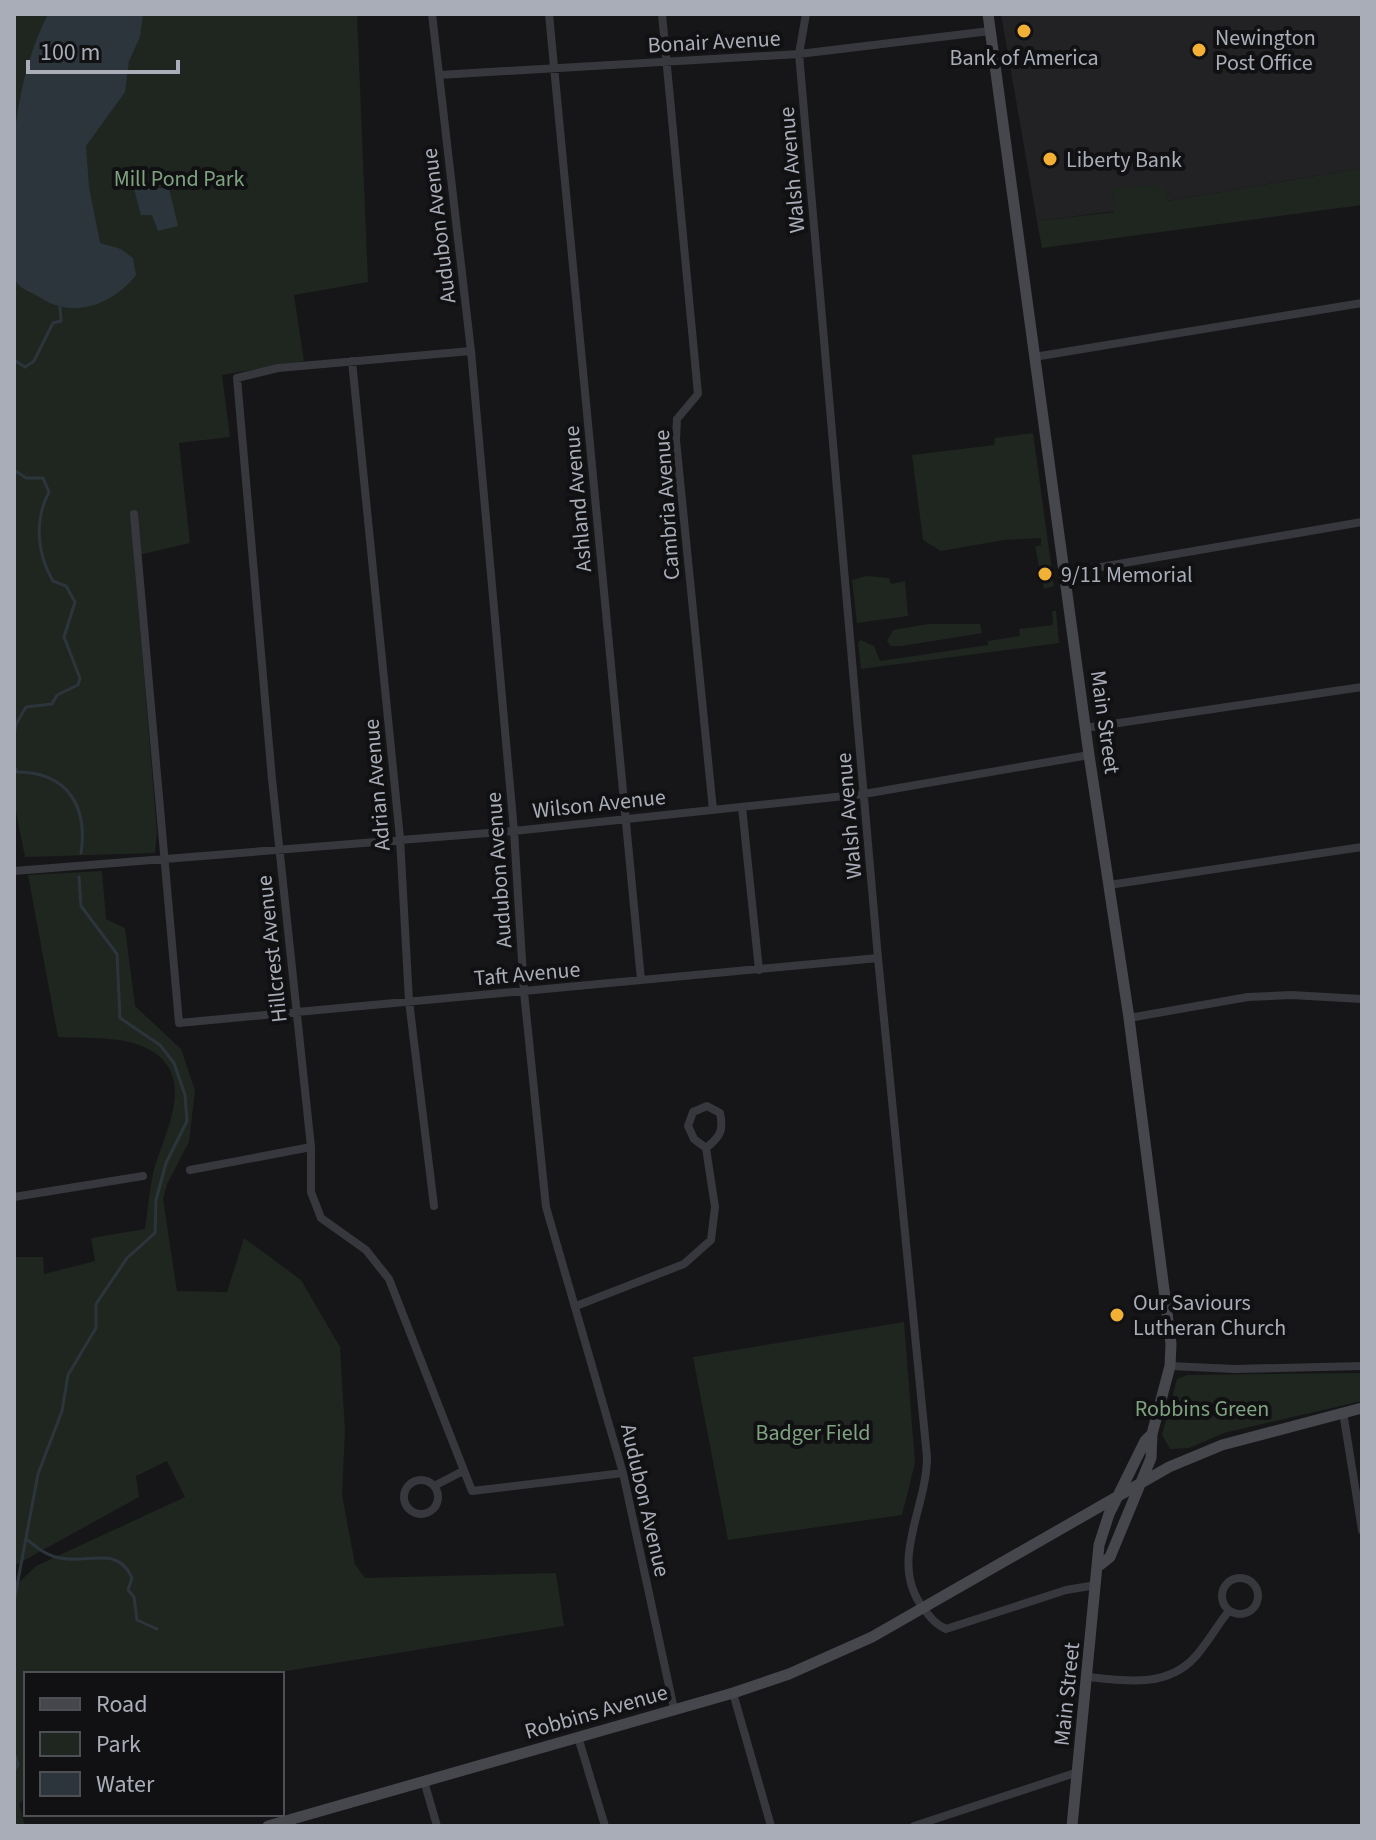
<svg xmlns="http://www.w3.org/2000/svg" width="1376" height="1840" font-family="'Source Sans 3',sans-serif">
<rect width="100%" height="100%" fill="#161618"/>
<path fill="#222225" d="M 1001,14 L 1362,14 L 1362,168 L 1167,201 L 1113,188 L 1115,211 L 1037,221 Z"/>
<path fill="#1e261f" d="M 14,14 L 357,14 L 368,282 L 294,295 L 304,361 L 222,375 L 230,437 L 179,443 L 190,543 L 134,556 L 157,831 L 155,853 L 25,857 L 14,802 Z
M 1362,168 L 1362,205 L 1042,248 L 1037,221 L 1114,212 L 1113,188 L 1164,185 L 1168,201 Z
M 1033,433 L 1054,586 L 1044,589 L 1035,547 L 1041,545 L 1041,538 L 1004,540 L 941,551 L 923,540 L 912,455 L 994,445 L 995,438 Z
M 866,576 L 889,578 L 891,584 L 905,581 L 908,616 L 857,623 L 852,580 Z
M 1052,611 L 1056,611 L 1059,643 L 861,669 L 858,643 L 861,640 L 874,646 L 880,661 L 988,645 L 988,641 L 1020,636 L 1019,629 L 1053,625 Z
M 928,624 L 980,624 L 982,633 L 902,646 L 891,646 L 887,641 L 893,630 Z
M 102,871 L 106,919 L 125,928 L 135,1006 L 181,1049 L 195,1090 L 189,1142 L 167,1184 L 163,1199 L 177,1291 L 227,1292 L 244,1238 L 301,1280 L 340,1347 L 345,1431 L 342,1495 L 355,1564 L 365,1578 L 556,1573 L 564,1626 L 268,1674 L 26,1674 L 26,1797 L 19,1804 L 25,1826 L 14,1826 L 14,1587 L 36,1566 L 185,1497 L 167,1461 L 136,1476 L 139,1497 L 14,1566 L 14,1257 L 43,1257 L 44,1274 L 95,1261 L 91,1238 L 145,1229 C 148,1211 149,1192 153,1174 C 162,1136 199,1078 150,1050 C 125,1035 86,1039 58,1037 L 28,875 Z
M 904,1322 L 915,1463 L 902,1515 L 728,1540 L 693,1357 Z
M 1362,1373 L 1362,1401 L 1224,1433 L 1189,1448 L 1170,1449 L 1162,1435 L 1177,1379 L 1187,1375 Z"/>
<path fill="#2c353c" d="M 48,14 L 143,14 L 140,37 L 129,61 L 125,92 L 86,146 L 89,187 L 100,243 L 121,249 L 133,258 L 136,275 C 113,305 72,319 41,298 C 30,291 22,291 15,280 C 9,190 7,95 48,14 Z
M 152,172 L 158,188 L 169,188 L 178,226 L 158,231 L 152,215 L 141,215 L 131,178 Z"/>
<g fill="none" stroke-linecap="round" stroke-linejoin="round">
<path stroke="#2c353c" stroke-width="3" d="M 14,360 L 25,367 L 34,361 L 53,323 L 61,321 L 60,307
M 14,470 L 26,478 L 43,478 L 49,492 C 34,520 37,554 53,581 L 66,586 L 75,602 L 64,637 L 80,678 L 78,685 L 57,695 L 52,704 L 26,707 L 16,724 L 14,737
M 14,766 L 17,772 C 68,772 88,807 81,853
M 26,1539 C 37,1547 46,1556 60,1558 C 89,1564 118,1545 132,1578 L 128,1590 L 134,1597 L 137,1620 L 157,1629
M 14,1602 L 38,1474 L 62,1411 L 68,1375 L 96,1328 L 96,1304 L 127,1258 L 155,1233 L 156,1200 L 166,1163 L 187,1121 L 185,1095 L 174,1063 L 160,1045 L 120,1018 L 117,954 L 81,906 L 79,877
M 14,1753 L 18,1765 L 14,1771"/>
<path stroke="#37383d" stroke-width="8" d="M 432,14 L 471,351 L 514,831 L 524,992 L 546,1207 L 623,1473 L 674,1709
M 549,14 L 641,980
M 662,14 L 698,394 L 677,419 L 676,440 L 713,810
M 806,14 L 799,54 L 878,958 L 927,1457 C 927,1509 888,1561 923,1608 C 930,1617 936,1625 946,1629 L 1066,1590 L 1096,1585
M 439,75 L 799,54 L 990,31
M 471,351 L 278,368 L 237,378 L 272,779 L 311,1147 L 311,1192 L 321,1218 L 366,1250 L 389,1279 L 472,1491 L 623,1473
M 1034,357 L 1362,303
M 352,361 L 400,838 L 409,1001 L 434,1206
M 134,514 L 179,1023 L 878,958
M 1066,573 L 1362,522
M 1085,728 L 1362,687
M 742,807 L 759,970
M 14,871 L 514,831 L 864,794 L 1089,755
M 1109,885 L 1362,847
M 1129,1018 L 1248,997 L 1291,995 L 1362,999
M 190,1170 L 311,1147
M 14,1197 L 143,1176
M 576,1306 L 684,1264 L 711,1240 L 715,1207 L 706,1148 L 694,1139 L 688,1126 L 693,1112 L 707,1106 L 720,1113 C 724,1131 720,1137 706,1148
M 1170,1366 L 1235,1369 L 1362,1366
M 1343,1412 L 1362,1530
M404 1497a17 17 0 1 1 34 0a17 17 0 1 1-34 0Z
M 434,1486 L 463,1471
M1222 1596a18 18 0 1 1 36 0a18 18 0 1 1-36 0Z
M 1088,1677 C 1125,1681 1167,1688 1195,1657 C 1208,1643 1217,1625 1229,1611
M 733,1693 L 771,1826
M 578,1737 L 605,1826
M 424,1781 L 437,1826
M 914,1826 L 1078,1772"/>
<path stroke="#45474d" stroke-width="11" d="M 988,14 L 1089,755 L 1129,1018 L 1171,1344 L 1170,1366 L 1152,1434 L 1151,1458 L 1110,1557 L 1100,1565
M 268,1826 L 733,1693 L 789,1674 L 872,1637 L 1169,1467 L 1222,1445 L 1362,1408
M 1072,1826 L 1099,1545 L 1109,1514 L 1145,1441 L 1152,1434"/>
</g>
<g fill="#f2b134" stroke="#111113" stroke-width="3">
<circle cx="1024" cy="31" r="8"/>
<circle cx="1199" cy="50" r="8"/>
<circle cx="1050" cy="159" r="8"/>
<circle cx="1045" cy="574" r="8"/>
<circle cx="1117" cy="1315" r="8"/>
</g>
<g text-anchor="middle" stroke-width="8" stroke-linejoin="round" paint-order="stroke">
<g font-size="22" fill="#a8adb8" stroke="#111113" text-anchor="start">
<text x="1215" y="45">Newington<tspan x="1215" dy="25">Post Office</tspan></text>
<text x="1024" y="65" text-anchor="middle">Bank of America</text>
<text x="1066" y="167">Liberty Bank</text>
<text x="1061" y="582">9/11 Memorial</text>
<text x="1133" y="1310">Our Saviours<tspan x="1133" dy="25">Lutheran Church</tspan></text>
</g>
<g font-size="22" fill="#a8adb8" stroke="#111113">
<text transform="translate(714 41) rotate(-3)" y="8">Bonair Avenue</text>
<text transform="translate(791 170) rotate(-95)" y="8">Walsh Avenue</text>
<text transform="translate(438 226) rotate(-97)" y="8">Audubon Avenue</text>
<text transform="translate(577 499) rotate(-95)" y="8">Ashland Avenue</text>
<text transform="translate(666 505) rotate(-94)" y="8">Cambria Avenue</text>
<text transform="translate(1106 722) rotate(82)" y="8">Main Street</text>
<text transform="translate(376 785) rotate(-95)" y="8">Adrian Avenue</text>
<text transform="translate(599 803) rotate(-6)" y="8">Wilson Avenue</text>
<text transform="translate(848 816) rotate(-95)" y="8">Walsh Avenue</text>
<text transform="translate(498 870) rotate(-94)" y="8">Audubon Avenue</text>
<text transform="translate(271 949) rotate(-96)" y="8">Hillcrest Avenue</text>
<text transform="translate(527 973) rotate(-5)" y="8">Taft Avenue</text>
<text transform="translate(646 1500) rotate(77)" y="8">Audubon Avenue</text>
<text transform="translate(1066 1694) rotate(-84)" y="8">Main Street</text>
<text transform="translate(596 1711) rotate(-16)" y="8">Robbins Avenue</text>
</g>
<g font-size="22" fill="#7fa381" stroke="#111113">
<text x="179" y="186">Mill Pond Park</text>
<text x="1202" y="1416">Robbins Green</text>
<text x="813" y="1440">Badger Field</text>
</g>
</g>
<rect width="1376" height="1840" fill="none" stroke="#a8adb8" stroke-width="32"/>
<rect x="24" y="1672" width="260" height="144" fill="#111113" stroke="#4d4f55" stroke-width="2"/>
<rect x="40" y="1698" width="40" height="12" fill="#45474d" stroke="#4d4f55" stroke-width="2"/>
<text x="96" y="1712" font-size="24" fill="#a8adb8">Road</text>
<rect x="40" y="1732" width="40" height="24" fill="#1e261f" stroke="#4d4f55" stroke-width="2"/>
<text x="96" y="1752" font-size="24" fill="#a8adb8">Park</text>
<rect x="40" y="1772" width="40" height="24" fill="#2c353c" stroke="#4d4f55" stroke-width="2"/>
<text x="96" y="1792" font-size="24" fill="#a8adb8">Water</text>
<path d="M28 60v12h150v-12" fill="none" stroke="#a8adb8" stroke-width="4"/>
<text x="40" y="60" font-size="24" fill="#a8adb8" stroke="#111113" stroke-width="6" paint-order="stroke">100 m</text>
</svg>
